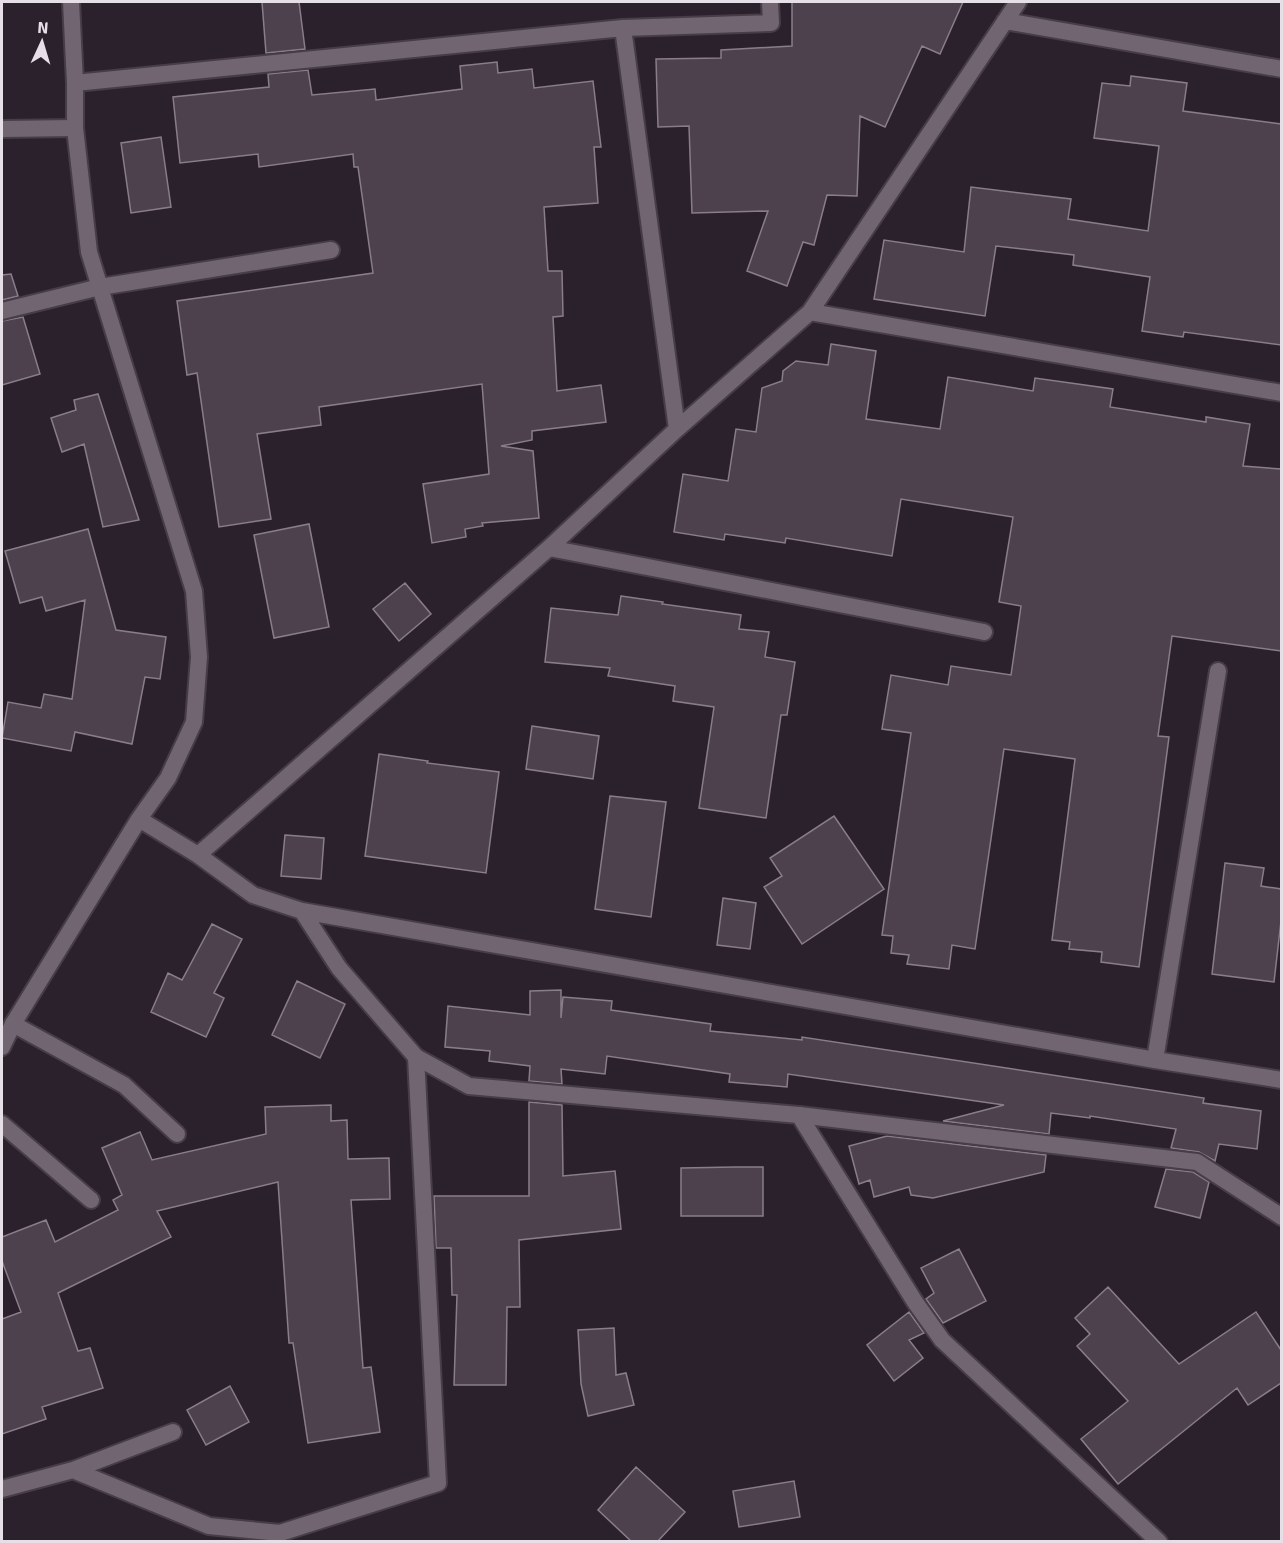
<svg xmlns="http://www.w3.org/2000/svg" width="1283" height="1543" font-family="Signika,sans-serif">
<rect width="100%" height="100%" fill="#2b212c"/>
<path fill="#4d414e" stroke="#8a7d8b" stroke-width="1.5" d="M 262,2 L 299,2 L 305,49 L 266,53 Z
M 792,2 L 963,2 L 940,54 L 922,46 L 885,127 L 860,116 L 857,196 L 827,195 L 814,245 L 803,242 L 787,286 L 747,271 L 768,211 L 692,213 L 689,126 L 658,127 L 656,59 L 721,58 L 721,50 L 792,46 Z
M 497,62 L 498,73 L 532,69 L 534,88 L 593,81 L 601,147 L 594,147 L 598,203 L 544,207 L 548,271 L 562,271 L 563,316 L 553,317 L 557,391 L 601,385 L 606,422 L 532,431 L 532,440 L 501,446 L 533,451 L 539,518 L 482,523 L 483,526 L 465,529 L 466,537 L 432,543 L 423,484 L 489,474 L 482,384 L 319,407 L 321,425 L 257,434 L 271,519 L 219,527 L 197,373 L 187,375 L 177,301 L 373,273 L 358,167 L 354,167 L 353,154 L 259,167 L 258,154 L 180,163 L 173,97 L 269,87 L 268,74 L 308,70 L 312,95 L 375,89 L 376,100 L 462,89 L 460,66 Z
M 1131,76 L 1187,83 L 1183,111 L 1281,124 L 1281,345 L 1184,332 L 1183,337 L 1142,331 L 1150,277 L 1073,265 L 1074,255 L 996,246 L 985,316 L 874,299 L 884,240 L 964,252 L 971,187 L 1071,199 L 1068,219 L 1148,231 L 1159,146 L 1094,138 L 1102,83 L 1130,86 Z
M 161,137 L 171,207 L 131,213 L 121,143 Z
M 11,274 L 18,296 L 2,300 L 2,275 Z
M 23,317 L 40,374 L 2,385 L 2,321 Z
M 831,344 L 876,351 L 866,419 L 940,429 L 948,377 L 1033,391 L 1035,378 L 1113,389 L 1110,407 L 1206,422 L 1206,417 L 1250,424 L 1243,466 L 1281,469 L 1281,651 L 1172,636 L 1158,736 L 1169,737 L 1139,967 L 1101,962 L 1102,952 L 1069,949 L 1070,942 L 1052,940 L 1075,759 L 1004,749 L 975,949 L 952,945 L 949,969 L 907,964 L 909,955 L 891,953 L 893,936 L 882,935 L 911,733 L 882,729 L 891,675 L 948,685 L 951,666 L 1011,675 L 1021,606 L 999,602 L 1013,517 L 901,499 L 892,556 L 786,538 L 785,543 L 725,534 L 724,540 L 674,532 L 683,474 L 728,481 L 736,429 L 756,432 L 762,388 L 782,381 L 783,371 L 796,361 L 828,365 Z
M 98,394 L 139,520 L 103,527 L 84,444 L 62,452 L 51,418 L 76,410 L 74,400 Z
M 309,524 L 329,627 L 274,638 L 254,535 Z
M 88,529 L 116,630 L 166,637 L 160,679 L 145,677 L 132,744 L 75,732 L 71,751 L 2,738 L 8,702 L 41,708 L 44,694 L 72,699 L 85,600 L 46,611 L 42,597 L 20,603 L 5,551 Z
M 405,583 L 431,614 L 399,641 L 373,609 Z
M 621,596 L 663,602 L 662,604 L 741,615 L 739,629 L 769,632 L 765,657 L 795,662 L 787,715 L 781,715 L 766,818 L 699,808 L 714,707 L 673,701 L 675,686 L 608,676 L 610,668 L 545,662 L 551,608 L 618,615 Z
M 532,726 L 599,736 L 593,779 L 526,769 Z
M 379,754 L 428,761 L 427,763 L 499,772 L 486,873 L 365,856 Z
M 610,796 L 666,802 L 651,917 L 595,909 Z
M 834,816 L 884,889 L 802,944 L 764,887 L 782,876 L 770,858 Z
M 285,835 L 324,838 L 321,879 L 281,876 Z
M 1225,863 L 1264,868 L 1261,886 L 1281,889 L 1281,921 L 1274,982 L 1212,974 Z
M 723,898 L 756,903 L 750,949 L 717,945 Z
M 212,924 L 242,939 L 214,993 L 224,998 L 206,1037 L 151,1012 L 168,973 L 182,980 Z
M 297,981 L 345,1004 L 320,1058 L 272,1035 Z
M 561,990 L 561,1018 L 563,997 L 612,1001 L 611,1010 L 711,1024 L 710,1031 L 802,1040 L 802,1037 L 1204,1098 L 1203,1103 L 1261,1111 L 1257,1149 L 1219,1144 L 1215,1161 L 1199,1152 L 1171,1148 L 1176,1129 L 1090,1116 L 1090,1118 L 1051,1113 L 1049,1134 L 943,1121 L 1004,1105 L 788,1074 L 787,1087 L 729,1082 L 730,1074 L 607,1056 L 605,1074 L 561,1069 L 562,1084 L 529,1081 L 530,1066 L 489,1061 L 490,1051 L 445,1047 L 448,1006 L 530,1015 L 530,991 Z
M 529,1102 L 562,1105 L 563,1176 L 615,1171 L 621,1229 L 519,1240 L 520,1307 L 507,1307 L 506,1385 L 454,1385 L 457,1295 L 452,1295 L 451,1248 L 436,1248 L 434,1196 L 529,1196 Z
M 331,1105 L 331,1121 L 347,1120 L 348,1159 L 389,1158 L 390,1199 L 351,1200 L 363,1368 L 371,1367 L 380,1432 L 308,1443 L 293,1343 L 289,1343 L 278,1182 L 157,1211 L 171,1237 L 58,1293 L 78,1351 L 90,1348 L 103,1388 L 42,1407 L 46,1419 L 2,1434 L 2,1319 L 21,1312 L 2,1261 L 2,1237 L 46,1220 L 55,1242 L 118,1210 L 113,1200 L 122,1195 L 102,1148 L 140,1132 L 152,1160 L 266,1134 L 265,1107 Z
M 887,1136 L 1046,1155 L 1044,1172 L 933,1198 L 911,1195 L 909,1187 L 874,1197 L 870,1180 L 859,1184 L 849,1146 Z
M 735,1167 L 763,1167 L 763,1216 L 681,1216 L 681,1168 Z
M 1166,1169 L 1193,1172 L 1209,1182 L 1200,1218 L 1155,1207 Z
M 959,1249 L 986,1301 L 943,1323 L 926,1299 L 934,1293 L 921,1268 Z
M 1108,1287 L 1179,1364 L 1256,1312 L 1281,1350 L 1281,1383 L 1248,1405 L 1237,1388 L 1118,1484 L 1081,1439 L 1128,1401 L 1077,1346 L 1090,1334 L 1075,1318 Z
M 909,1312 L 924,1333 L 909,1340 L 923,1358 L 894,1381 L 867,1345 Z
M 614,1328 L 616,1375 L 626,1373 L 634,1405 L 588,1416 L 581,1384 L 578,1330 Z
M 230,1386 L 249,1422 L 206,1445 L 187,1410 Z
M 636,1467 L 685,1512 L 657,1542 L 632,1542 L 598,1510 Z
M 794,1481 L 800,1517 L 739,1527 L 733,1491 Z"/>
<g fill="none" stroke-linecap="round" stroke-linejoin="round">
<defs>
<path id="service" d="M 2,311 L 100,287 L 331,250
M 13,1024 L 124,1085 L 177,1134
M 1155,1060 L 1218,671
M 799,1115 L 1197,1162 L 1282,1217
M 2,1124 L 91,1200
M 73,1470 L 209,1526 L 280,1533 L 438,1483 L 416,1057
M 2,1489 L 73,1470 L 173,1432"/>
<path id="minor" d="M 1005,21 L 1282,69
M 623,28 L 771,23 L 770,2
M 75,83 L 623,28 L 677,429
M 810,312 L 1282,393
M 549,548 L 984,632
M 139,819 L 198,855 L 253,895 L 302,911 L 1155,1060 L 1282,1080
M 198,855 L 549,548 L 677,429 L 810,312 L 1018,2
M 302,911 L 339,968 L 416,1057 L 469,1086 L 799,1115 L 915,1302 L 942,1340 L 1159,1542
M 2,1047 L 13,1024 L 139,819 L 168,778 L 194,722 L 199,657 L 194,591 L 89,252 L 75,128 L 75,83 L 71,2"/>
<path id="tertiary" d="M 2,129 L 75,128"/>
</defs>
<use href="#service" stroke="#463d47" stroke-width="20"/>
<use href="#minor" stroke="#463d47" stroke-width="20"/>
<use href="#tertiary" stroke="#463d47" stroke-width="20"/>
<use href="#service" stroke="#716572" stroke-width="16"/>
<use href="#minor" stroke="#716572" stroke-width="16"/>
<use href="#tertiary" stroke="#716572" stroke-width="16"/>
</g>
<rect width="1283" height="1543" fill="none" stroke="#e6dfe7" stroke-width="6"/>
<g transform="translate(42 42) rotate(4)" stroke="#2b212c" stroke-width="4.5" paint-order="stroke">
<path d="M0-4.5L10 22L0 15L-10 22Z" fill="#e6dfe7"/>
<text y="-9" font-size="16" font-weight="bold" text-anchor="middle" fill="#e6dfe7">N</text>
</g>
</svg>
